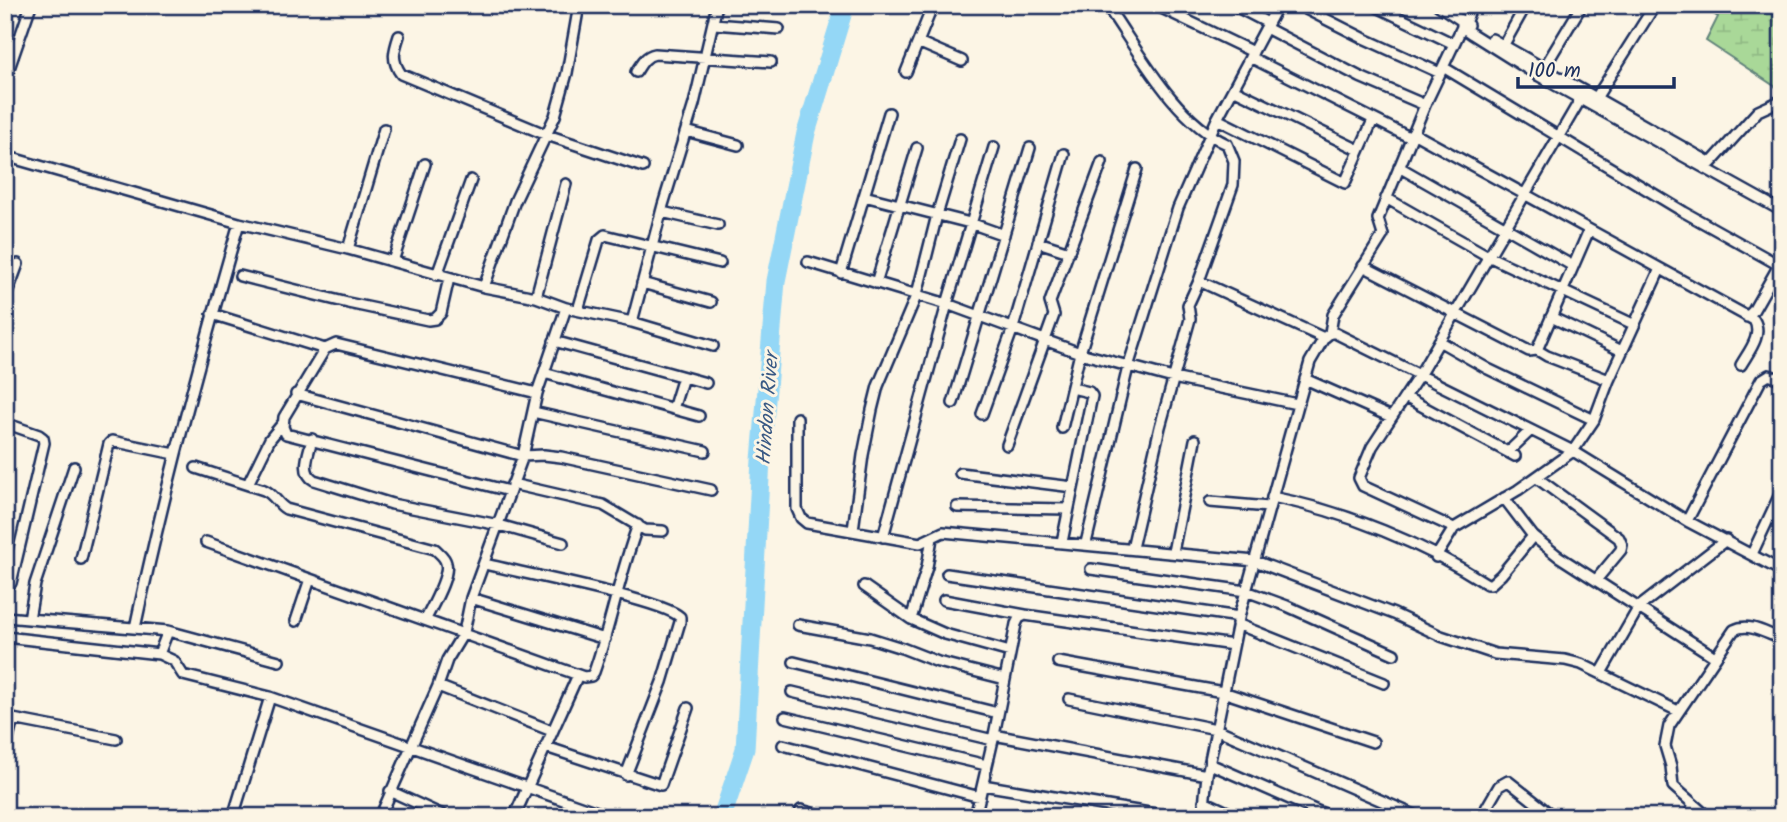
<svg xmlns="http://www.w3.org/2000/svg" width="1787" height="822" font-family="Kalam,sans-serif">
<defs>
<pattern id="wetland-marsh" width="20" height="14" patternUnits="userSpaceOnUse" patternTransform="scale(1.75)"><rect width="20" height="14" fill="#a9d898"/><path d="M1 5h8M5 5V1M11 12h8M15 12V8" fill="none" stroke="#91ba85"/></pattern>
</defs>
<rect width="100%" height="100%" fill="#fcf5e5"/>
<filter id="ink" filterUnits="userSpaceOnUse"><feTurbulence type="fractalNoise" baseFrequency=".0143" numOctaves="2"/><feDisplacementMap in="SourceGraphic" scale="14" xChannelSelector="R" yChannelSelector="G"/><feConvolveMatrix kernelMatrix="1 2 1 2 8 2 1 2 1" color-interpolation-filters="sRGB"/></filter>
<g filter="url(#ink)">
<path fill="url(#wetland-marsh)" stroke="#62847b" stroke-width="2" d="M 1698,5 L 1761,5 L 1782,20 L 1782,83 L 1779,89 L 1706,41 L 1718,17 Z"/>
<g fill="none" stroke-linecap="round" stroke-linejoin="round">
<path stroke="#94d7f6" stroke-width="19" d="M 722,817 L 745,749 L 761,460 L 776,281 L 806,133 L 845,5"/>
<defs>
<path id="minor" d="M 1109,5 L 1111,12 C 1141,56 1177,122 1227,144 L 1234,161 L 1233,185 L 1199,281 L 1188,305 L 1190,319 L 1160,427 L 1132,548
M 1155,5 L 1253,52
M 1233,5 L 1268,23
M 1298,5 L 1363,38 L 1440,73
M 1373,5 L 1454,44
M 1438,5 L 1462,21 L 1462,27 L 1472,34 L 1539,76 L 1782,211
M 1777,5 L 1782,7
M 714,24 L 779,29
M 1468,25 L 1465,23 L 1472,5
M 1266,28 L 1360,77 L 1425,105
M 399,36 C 394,51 391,60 401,74 L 547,135 L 643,167
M 1492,39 L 1711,163 L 1758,111 L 1780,101 L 1782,98
M 918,42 L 962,61
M 1503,46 L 1526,5
M 1250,57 L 1411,138
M 1443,67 L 1684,212 L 1779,265
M 1544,68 L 1582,5
M 636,72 C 641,64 645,56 655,54 L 771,62
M 906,72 L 933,5
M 5,80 L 31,5
M 1233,89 L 1359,150
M 1596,98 L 1655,5
M 1217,119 L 1345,183 L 1373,120
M 686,131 L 738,145
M 1413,133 L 1754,320 C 1763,335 1749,351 1741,365
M 5,156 L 239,223 L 348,249 L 484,287 L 536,297 L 566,308 L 632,322 L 713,346
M 1399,167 L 1573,266
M 864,196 L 970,223 L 1004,235
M 1386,198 L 1488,256 L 1633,324
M 662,212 L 718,225
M 1038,242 L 1069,252
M 348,249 L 384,129
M 393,261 L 425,164
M 808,262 L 947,304 L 1080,353 L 1173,378 L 1297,404
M 1363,266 L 1529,351 L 1537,350 L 1589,230
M 841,273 L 889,113
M 437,275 L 471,180
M 240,276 L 348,303 L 428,320 L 435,319 L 441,313 L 449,278
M 1199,281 L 1324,338
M 642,283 L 711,302
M 876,283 L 917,148
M 484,287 L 515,201 L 555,116 L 567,73 L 579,5
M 536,297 L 566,184
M 5,299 L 18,264
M 578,310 L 599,240 L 605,235 L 720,263
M 212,314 L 325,349
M 1551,317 L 1622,351
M 1747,317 L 1753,311 L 1782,260
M 632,322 L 663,205 L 694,104 L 717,5
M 1330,333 L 1333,315 L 1383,235 L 1378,219 L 1425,105 L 1462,27
M 554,341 L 706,383
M 1439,341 L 1488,369 L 1594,420
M 1537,350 L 1547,356 L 1609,380
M 544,373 L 699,416
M 1305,379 L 1391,417
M 296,394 L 523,456 L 544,455 L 561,457 L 711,490
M 1405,397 L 1515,456
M 953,403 L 1030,148
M 673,409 L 683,377
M 533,412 L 705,451
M 982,414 L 1013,328 L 1064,154
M 797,418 L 797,509 L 801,518 L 807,523 L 920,543 L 943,532 L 1255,561 L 1394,614 L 1441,636 L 1495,654 L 1565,660 L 1581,664 L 1678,711
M 5,423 L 39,435 L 43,438 L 44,443 L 11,583
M 1062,428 L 1080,353 L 1137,169
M 312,439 C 309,453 300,472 314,480 L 392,504 L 499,525 L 563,543
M 1007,445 L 1054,315 L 1050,302 L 1102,162
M 1508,452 L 1530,431
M 196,468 L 264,490 C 274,494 277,504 286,509 L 435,549 C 439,553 445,557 446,563 C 450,576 432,606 426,619
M 960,473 L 1073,487
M 1537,478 L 1619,538 L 1622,545 L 1621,550 L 1596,580
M 248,484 L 270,439 L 283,423
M 512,484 L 603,505 L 645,530 L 663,531
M 509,491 L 286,434 L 283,427 L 284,417 L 325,349 L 336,344 L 537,393
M 1272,497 C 1344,511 1425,544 1487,584 L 1491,584 L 1501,575 L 1533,536
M 1504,498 L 1533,536 L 1558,556 L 1715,657
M 1210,502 L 1269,507
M 957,507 L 1068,509
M 1687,521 L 1761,380 L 1769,375 L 1782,380
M 1454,528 L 1363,486 L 1359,478 L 1372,447 L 1420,374 L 1580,100
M 853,530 L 863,455 L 872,410 L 878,386 L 917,294 L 937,215 L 960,139
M 883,537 L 947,304 L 994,147
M 206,542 L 584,677 L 591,676 L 594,672 C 611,624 620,573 638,525
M 1062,542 L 1092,396 L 1089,392 L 1072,388
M 1086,543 L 1128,367 L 1178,208 L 1217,119 L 1278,5
M 1173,552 L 1195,440
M 1752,554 L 1782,490
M 1436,557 L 1454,528 L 1518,490 L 1573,451 L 1594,420 L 1609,380 L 1660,269
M 81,559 L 109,444 L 112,441 L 175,454
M 485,564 C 517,572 663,600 680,617 L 680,622 L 662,682 L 626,775
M 1091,569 L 1246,591 L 1287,606 L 1394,654
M 947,574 L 1239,617
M 864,586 L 911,619 L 945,634 L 1010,652
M 471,598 L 605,639
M 944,600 L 1025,615
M 5,617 L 168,631 L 279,661
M 29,619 L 35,584 L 74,467
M 911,619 L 927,567 L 932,538
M 296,621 L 310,579
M 1237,624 L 1384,683
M 798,625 L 870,638 L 902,648 L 938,662 L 1005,679
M 135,628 C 164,492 200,357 239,223
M 5,637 L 159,654 L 174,661 L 183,675 L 270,697 L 603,814
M 159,654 L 168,631
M 794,662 L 998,713
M 1058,662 L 1223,692 L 1373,742
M 1601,673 L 1639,607 L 1726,540
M 438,686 L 552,731
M 792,692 L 993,740
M 1069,699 L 1216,729 L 1419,817
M 785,717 L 986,765
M 994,735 L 1207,775
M 783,745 L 980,797
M 546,747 L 661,785 L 688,708
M 5,751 L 13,719 L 116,739
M 1210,764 L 1331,817
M 983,785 L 1173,817
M 390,791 L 447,817
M 1204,801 L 1238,817
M 801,810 L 827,817
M 233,817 L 270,697
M 380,817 L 438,686 L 447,660 L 464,632 L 471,598 L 523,456 L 537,393 L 566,308
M 514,817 L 578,675
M 975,817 L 993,740 L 1016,624 L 1019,618 L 1025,615 L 1233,645
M 1203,817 L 1207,775 L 1240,613 L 1310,362 L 1324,338 L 1330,333 L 1335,333 L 1573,451 L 1687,521 L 1782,571
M 1481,817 L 1499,786 L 1508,781 L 1554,817
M 1688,817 L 1694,805
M 1708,817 L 1673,786 L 1671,766 L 1665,746 L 1669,726 L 1734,630 C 1750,622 1766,634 1782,639
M 1773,817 L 1775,814"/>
</defs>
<use href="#minor" stroke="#1b2f5e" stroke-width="14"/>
<use href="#minor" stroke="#fcf5e5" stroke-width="9"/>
</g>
</g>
<g text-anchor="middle" stroke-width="6" stroke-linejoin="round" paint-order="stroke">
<g font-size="21" font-style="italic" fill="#395984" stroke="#fcf5e5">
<text transform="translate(767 409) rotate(-86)" y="7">Hindon River</text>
</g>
</g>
<rect width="1787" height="822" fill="none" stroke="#fcf5e5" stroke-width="28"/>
<rect x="14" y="14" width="1759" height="794" fill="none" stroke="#1b2f5e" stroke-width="2.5" filter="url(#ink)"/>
<path d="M1518 77v10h156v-10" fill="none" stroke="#1b2f5e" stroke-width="3.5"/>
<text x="1528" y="77" font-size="21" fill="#1b2f5e" stroke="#fcf5e5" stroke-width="5" paint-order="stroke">100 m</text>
</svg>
